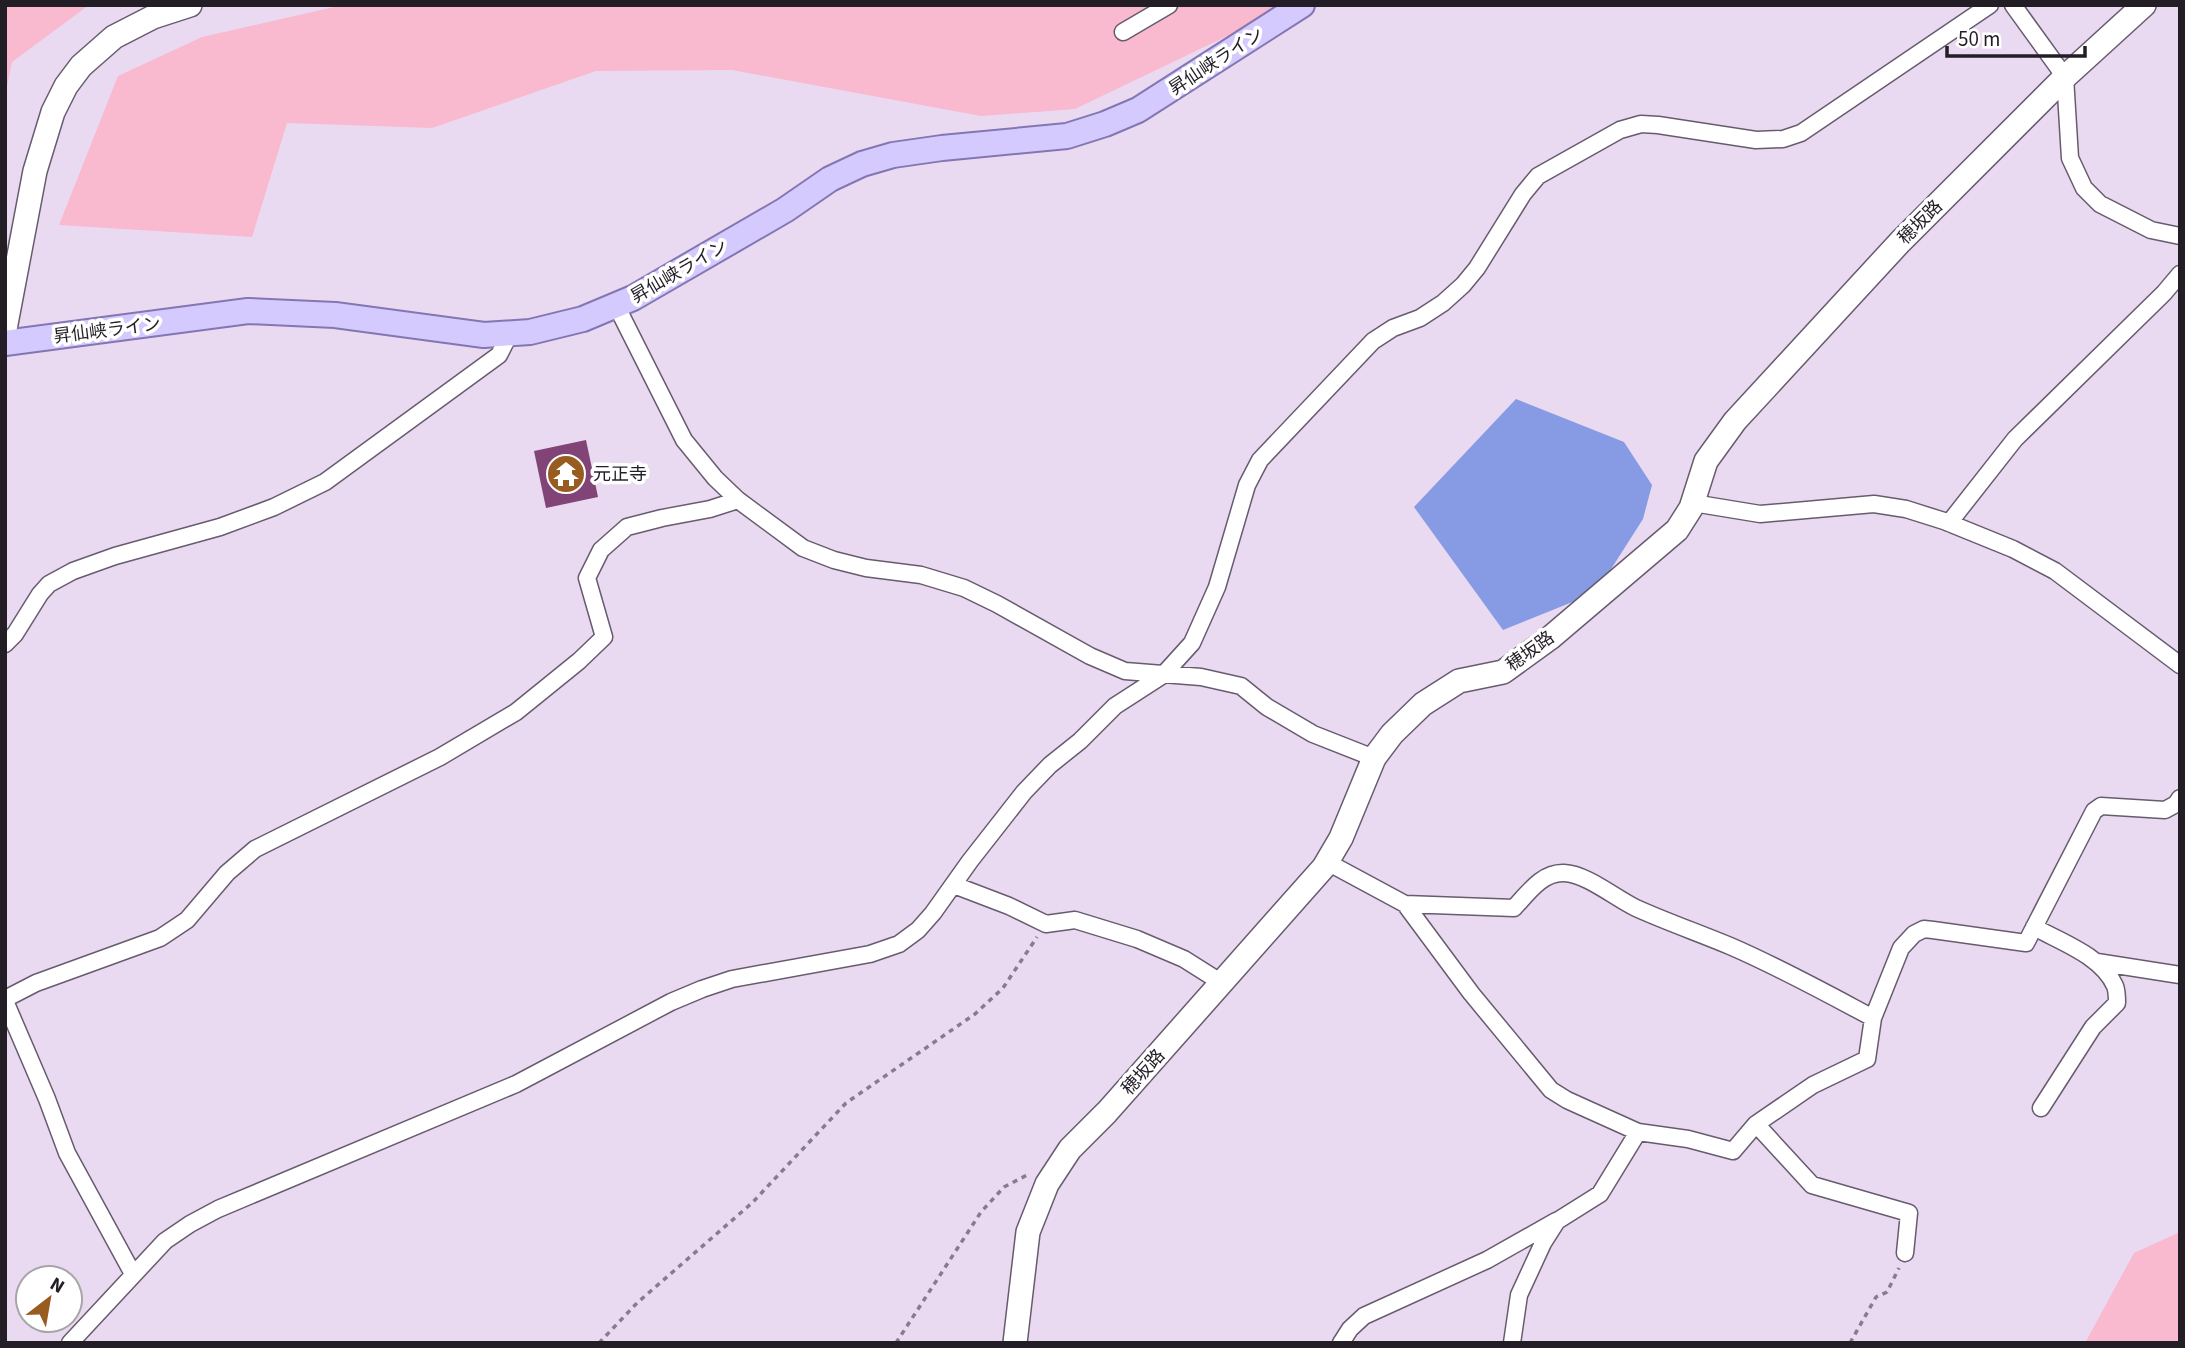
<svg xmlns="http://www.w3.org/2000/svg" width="2185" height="1348" font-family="'Source Sans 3','Noto Sans JP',sans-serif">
<rect width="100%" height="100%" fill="#e9daf1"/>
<path fill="#f9b9cf" d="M 5,5 L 89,5 L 12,62 L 5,96 Z
M 343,5 L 1292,5 L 1075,109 L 981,116 L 732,70 L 596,71 L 432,128 L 287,123 L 252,237 L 59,225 L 118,76 L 202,37 Z
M 2180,1232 L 2180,1343 L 2085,1343 L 2134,1253 Z"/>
<path fill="#869be3" d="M 1516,399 L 1624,442 L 1652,485 L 1643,519 L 1606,577 L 1575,601 L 1503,630 L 1414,507 Z"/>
<path fill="#824476" d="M 586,440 L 598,497 L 546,508 L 534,451 Z"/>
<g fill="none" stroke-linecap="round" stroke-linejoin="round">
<defs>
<path id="street" d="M 2013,5 L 2065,77 L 2070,158 L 2084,188 L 2100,204 L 2151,230 L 2180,236
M 1123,32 L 1169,5
M 616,305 L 684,440 L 715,478 L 738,500 L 803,548 L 834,560 L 866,568 L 921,575 L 964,588 L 997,604 L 1090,656 L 1125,671 L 1201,677 L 1241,686 L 1267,707 L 1313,734 L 1374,758
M 1693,503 L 1760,514 L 1874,504 L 1906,509 L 1944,521 L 2013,549 L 2055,571 L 2180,665
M 1949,523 L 2015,439 L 2164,293 L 2180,274
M 5,644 L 15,634 L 40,594 L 49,584 L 73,571 L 115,556 L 220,527 L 274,507 L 325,482 L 499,355 L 509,335
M 1327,862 L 1405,904 L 1471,993 L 1551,1090 L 1567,1100 L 1638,1132 L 1688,1139 L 1733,1151 L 1756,1124 L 1813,1085 L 1867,1059 L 1873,1018 L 1901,948 L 1914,934 L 1924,929 L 1933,930 L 2026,943 L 2094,811 L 2101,806 L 2165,810 L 2176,804 L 2180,798
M 954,885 L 1009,906 L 1046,924 L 1075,920 L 1137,939 L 1184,959 L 1222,983
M 1405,904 L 1514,908 C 1528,893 1542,872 1564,873 C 1587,874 1615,898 1636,908 C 1667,922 1699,933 1730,946 C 1779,967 1826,993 1873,1018
M 2034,927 C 2061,942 2102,956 2115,986 C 2117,991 2117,998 2117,1003 L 2093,1027 L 2041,1108
M 2097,962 L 2180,975
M 5,999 L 36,983 L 160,938 L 187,920 L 227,873 L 255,849 L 440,757 L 516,712 L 579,661 L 604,637 L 587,578 L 601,550 L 627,527 L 662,518 L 710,509 L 738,500
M 5,1001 L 47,1099 L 67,1153 L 133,1274
M 1756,1124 L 1812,1185 L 1909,1213 L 1905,1253
M 70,1343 L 165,1241 L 190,1224 L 218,1209 L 516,1084 L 671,1002 L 702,989 L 732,979 L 870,954 L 899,944 L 918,930 L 933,913 L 970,861 L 1024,792 L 1050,765 L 1080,741 L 1115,706 L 1163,675 L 1192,643 L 1217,587 L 1247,485 L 1260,460 L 1373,341 L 1393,328 L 1420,318 L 1443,303 L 1463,285 L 1477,268 L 1523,194 L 1538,176 L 1620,130 L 1641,124 L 1658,125 L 1756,140 L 1783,139 L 1801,133 L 1990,5
M 1341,1343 L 1350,1329 L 1364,1316 L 1487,1260 L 1556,1221
M 1512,1343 L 1519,1295 L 1543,1243 L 1557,1221 L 1600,1194 L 1638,1132"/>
<path id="secondary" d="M 5,329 L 35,171 L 53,112 L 66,86 L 81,66 L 114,37 L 153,17 L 190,5
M 1015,1343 L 1028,1232 L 1047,1184 L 1070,1149 L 1107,1112 L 1324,867 L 1341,838 L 1374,758 L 1392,734 L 1423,704 L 1459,681 L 1503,672 L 1550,638 L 1677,530 L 1691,508 L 1706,461 L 1735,421 L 1900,242 L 2065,77 L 2144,5"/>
<path id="primary" d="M 5,343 L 248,311 L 335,315 L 484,335 L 530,332 L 583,319 L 633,298 L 785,210 L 830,179 L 862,164 L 893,155 L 942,148 L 1067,136 L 1105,124 L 1138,110 L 1302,5"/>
</defs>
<use href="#street" stroke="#675b6e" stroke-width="19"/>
<use href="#secondary" stroke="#675b6e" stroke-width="26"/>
<use href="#primary" stroke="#8376b2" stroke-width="28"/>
<path stroke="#867c8b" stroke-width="3.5" stroke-dasharray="5 5" stroke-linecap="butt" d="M 599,1343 L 637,1303 L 752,1203 L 846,1103 L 975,1014 L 1003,988 L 1037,937
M 896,1343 L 981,1212 L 1004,1187 L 1029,1174
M 1850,1343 L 1876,1297 L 1887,1292 L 1899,1268"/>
<use href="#street" stroke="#fff" stroke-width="16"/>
<use href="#secondary" stroke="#fff" stroke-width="23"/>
<use href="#primary" stroke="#d4cafe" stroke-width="24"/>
</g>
<defs>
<symbol id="temple-disc" viewBox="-11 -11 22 22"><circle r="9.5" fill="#985b20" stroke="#fff"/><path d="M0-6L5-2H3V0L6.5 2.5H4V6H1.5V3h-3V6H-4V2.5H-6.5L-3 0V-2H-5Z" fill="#fff"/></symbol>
</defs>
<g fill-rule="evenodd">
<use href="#temple-disc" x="544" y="452" width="44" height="44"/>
</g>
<g text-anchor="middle" stroke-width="7" stroke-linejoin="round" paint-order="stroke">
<g font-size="18" fill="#231e26" stroke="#fff">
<text transform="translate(1216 61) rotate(-33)" y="6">昇仙峡ライン</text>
<text transform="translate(1920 222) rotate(-45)" y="6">穂坂路</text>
<text transform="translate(679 271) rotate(-30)" y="6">昇仙峡ライン</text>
<text transform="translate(107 330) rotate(-7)" y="6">昇仙峡ライン</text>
<text transform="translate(1530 651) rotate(-36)" y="6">穂坂路</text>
<text transform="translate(1143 1072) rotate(-48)" y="6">穂坂路</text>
</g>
<g font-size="18" fill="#231e26" stroke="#fff" text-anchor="start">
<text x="593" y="480">元正寺</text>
</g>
</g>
<rect width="2185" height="1348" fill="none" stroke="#231e26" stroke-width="14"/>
<g transform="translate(49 1299) rotate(31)"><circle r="33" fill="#ffffff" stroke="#a7a5a8" stroke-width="2"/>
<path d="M0-5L12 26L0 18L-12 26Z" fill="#985b20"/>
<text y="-10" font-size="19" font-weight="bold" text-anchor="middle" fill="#231e26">N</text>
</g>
<path d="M1947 46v10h138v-10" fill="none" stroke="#231e26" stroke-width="3.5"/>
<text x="1958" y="46" font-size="21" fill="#231e26" stroke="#ffffff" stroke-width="5" paint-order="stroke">50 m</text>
</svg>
